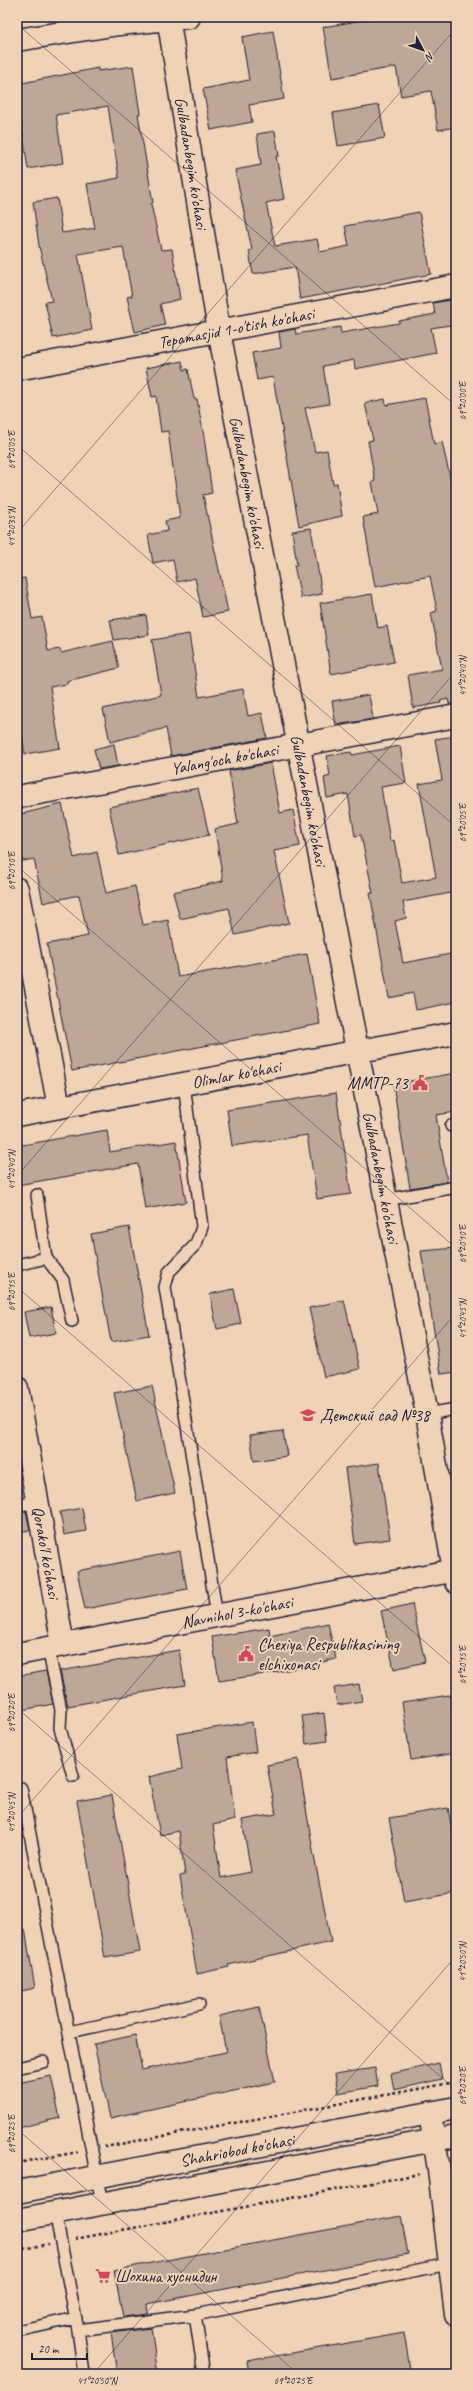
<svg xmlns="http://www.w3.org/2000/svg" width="473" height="2391" font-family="Caveat,sans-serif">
<rect width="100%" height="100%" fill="#f0d2b6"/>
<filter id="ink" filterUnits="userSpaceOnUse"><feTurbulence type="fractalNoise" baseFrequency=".025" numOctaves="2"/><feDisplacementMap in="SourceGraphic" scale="8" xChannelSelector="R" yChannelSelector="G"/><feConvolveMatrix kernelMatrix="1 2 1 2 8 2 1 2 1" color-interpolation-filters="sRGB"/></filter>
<g filter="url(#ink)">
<path fill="#bda797" stroke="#22223b" d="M 380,17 L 453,17 L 456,33 L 456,127 L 438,130 L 431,91 L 401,96 L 396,67 L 332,78 L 323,27 Z
M 273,31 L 284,99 L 249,105 L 252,122 L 211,130 L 203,89 L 249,80 L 242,37 Z
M 133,66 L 140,114 L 138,114 L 153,203 L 151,204 L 161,250 L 172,249 L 180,299 L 160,304 L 165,325 L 135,332 L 127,297 L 132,296 L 123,247 L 78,254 L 92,330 L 53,338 L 45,302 L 52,301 L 39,246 L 33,202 L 57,198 L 62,233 L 95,228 L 87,184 L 119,178 L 108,106 L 56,115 L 63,163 L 28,169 L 21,121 L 17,121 L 17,84 L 98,68 L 98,71 Z
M 379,105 L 385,138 L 338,146 L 333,113 Z
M 275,131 L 279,156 L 276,156 L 284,199 L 266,203 L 275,246 L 317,239 L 320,252 L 349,246 L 345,226 L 419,212 L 431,274 L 300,299 L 295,267 L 253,274 L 249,251 L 252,250 L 235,170 L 261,165 L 257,134 Z
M 456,299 L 456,324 L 431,328 L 436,353 L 355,369 L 354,360 L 323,366 L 329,404 L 305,408 L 315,452 L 327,450 L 333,484 L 337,483 L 342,516 L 299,526 L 273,377 L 257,380 L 252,353 L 281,348 L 279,332 L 295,329 L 296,334 L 340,327 L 341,333 L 399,323 L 399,321 L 435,314 L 433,303 Z
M 182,361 L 184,370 L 188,369 L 194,399 L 197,399 L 204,437 L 212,493 L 203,495 L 228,612 L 203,617 L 195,578 L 177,582 L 173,559 L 153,563 L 148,535 L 167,531 L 165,521 L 180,518 L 168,431 L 161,432 L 156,396 L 152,397 L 146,368 Z
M 425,398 L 434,444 L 442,442 L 456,504 L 456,703 L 449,704 L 448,699 L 440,701 L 441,703 L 413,708 L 408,675 L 442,669 L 431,613 L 437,611 L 430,576 L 375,587 L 363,517 L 378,514 L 372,482 L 375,481 L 368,441 L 373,440 L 365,403 L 385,399 L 386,405 Z
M 311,528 L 322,594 L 301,598 L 294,565 L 297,565 L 292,531 Z
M 25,578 L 32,619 L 42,617 L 48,651 L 60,649 L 61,653 L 113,641 L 119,668 L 67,681 L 67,684 L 50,687 L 60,748 L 25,754 L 17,706 L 17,579 Z
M 372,594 L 378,628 L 387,626 L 394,662 L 331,674 L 320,603 Z
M 146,615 L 149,635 L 114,640 L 110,620 Z
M 189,634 L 199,697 L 243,689 L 248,716 L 262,713 L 267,738 L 171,756 L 166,728 L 110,742 L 103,709 L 161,695 L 152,640 Z
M 369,695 L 373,719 L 336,725 L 332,701 Z
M 456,736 L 456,892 L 403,902 L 406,918 L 395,921 L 403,963 L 456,953 L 456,1002 L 416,1010 L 413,993 L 389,998 L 370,893 L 373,893 L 361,835 L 355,836 L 348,794 L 327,798 L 324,778 L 330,776 L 327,756 L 351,752 L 352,755 L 400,746 L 406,783 L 381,787 L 390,841 L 394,840 L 402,883 L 436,877 L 419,784 L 442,780 L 435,739 Z
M 114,744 L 118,766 L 99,769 L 94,749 Z
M 271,763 L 280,813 L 293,810 L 300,846 L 274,851 L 289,923 L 235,935 L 229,908 L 180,919 L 173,892 L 223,881 L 215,829 L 238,824 L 229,771 Z
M 198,788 L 209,835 L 119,855 L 109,807 Z
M 62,804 L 74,858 L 97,852 L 106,893 L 135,886 L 143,925 L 168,920 L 178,977 L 307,954 L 320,1024 L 72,1071 L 47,944 L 88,936 L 79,895 L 43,903 L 34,859 L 17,862 L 17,815 Z
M 456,1073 L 456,1112 L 436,1115 L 447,1182 L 410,1188 L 393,1084 Z
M 336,1093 L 351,1194 L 317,1199 L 307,1135 L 232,1146 L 227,1110 Z
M 107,1130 L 110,1152 L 176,1141 L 186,1202 L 145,1209 L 138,1164 L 17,1185 L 17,1146 Z
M 129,1227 L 149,1335 L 111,1342 L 91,1234 Z
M 456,1248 L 456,1372 L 441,1374 L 421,1251 Z
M 234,1289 L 241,1324 L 217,1329 L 210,1294 Z
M 344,1300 L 360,1369 L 324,1377 L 309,1308 Z
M 51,1307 L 56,1333 L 29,1338 L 24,1312 Z
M 152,1386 L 175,1493 L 137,1501 L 114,1393 Z
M 283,1431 L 287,1456 L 254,1461 L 250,1435 Z
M 379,1463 L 390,1539 L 355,1544 L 345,1468 Z
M 82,1508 L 86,1531 L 64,1535 L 60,1512 Z
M 26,1511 L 30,1530 L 17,1532 L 17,1512 Z
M 180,1551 L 187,1589 L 85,1609 L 77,1571 Z
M 412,1604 L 425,1662 L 394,1669 L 381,1611 Z
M 328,1623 L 336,1659 L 278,1672 L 219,1681 L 212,1637 L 269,1628 L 270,1636 Z
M 179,1650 L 185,1685 L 68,1706 L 60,1671 Z
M 46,1671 L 53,1704 L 17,1711 L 17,1676 Z
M 359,1684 L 362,1701 L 337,1705 L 334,1688 Z
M 450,1695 L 456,1732 L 456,1753 L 411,1760 L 402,1702 Z
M 324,1713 L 327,1741 L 306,1744 L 302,1716 Z
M 252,1722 L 256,1752 L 227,1757 L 235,1820 L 213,1825 L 221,1878 L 251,1872 L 242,1820 L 276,1814 L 267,1765 L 298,1759 L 313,1851 L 331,1942 L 228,1965 L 229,1967 L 197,1974 L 180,1876 L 185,1875 L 179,1831 L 160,1835 L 149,1777 L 182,1769 L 177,1734 Z
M 112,1795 L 140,1952 L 105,1958 L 77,1801 Z
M 448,1808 L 456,1853 L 456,1893 L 404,1902 L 389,1818 Z
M 25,1929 L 35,1988 L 17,1992 L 17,1930 Z
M 259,2007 L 275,2082 L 110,2118 L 94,2044 L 135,2035 L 142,2070 L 226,2052 L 219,2016 Z
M 439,2063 L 442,2079 L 394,2090 L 391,2074 Z
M 375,2068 L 378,2086 L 338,2093 L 335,2074 Z
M 51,2076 L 60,2118 L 17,2128 L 17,2083 Z
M 401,2216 L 408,2254 L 147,2304 L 148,2314 L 123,2317 L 114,2270 Z
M 151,2328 L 158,2374 L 117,2374 L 111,2333 Z
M 404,2333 L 410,2369 L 384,2374 L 249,2374 L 247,2361 Z"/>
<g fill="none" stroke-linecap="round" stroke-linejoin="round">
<defs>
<path id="service" d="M 184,1084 L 202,1227 L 196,1244 L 169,1272 L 165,1287 L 217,1616
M 451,1126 L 456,1125
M 385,1200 L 456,1187
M 46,1258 L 63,1280 L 72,1321
M 17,1265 L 46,1258 L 37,1195
M 427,1414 L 456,1409
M 17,1505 L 38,1503
M 48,1648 L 61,1710 L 60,1728 L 73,1776
M 21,1788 L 102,2203
M 69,2032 L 199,2004
M 17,2068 L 43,2062
M 55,2212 L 78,2330 L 84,2374
M 195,2315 L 204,2374
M 78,2330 L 195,2315 L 453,2263
M 17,2331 L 76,2318"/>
<g id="minor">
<path id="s1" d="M 168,17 L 219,331 L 427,1414 L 456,1582"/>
<path id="s2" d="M 17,369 L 456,286"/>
<path id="s3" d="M 17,797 L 456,716"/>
<path d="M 17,889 L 59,1107"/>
<path id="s4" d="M 17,1115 L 456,1033"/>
<path id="s5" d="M 17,1388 L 63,1645"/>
<path id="s6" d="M 17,1654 L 456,1570"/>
<path d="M 430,2113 L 439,2170 L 456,2315"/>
</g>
<g id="secondary">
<path id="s7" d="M 17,2192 L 456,2108"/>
<path d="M 17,2220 L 456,2136"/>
</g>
<path id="primary" d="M 17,40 L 119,24 L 189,17"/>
</defs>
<use href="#service" stroke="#22223b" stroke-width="14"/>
<use href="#minor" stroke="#22223b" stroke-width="25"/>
<use href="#secondary" stroke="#22223b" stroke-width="25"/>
<use href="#primary" stroke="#22223b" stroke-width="25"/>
<path stroke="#22223b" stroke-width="2.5" stroke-dasharray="3 3" stroke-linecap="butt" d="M 104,2147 L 456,2082
M 17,2163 L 78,2152
M 75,2239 L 419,2174
M 17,2250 L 48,2244"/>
<use href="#service" stroke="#f0d2b6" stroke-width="11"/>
<use href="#minor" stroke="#f0d2b6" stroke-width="22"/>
<use href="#secondary" stroke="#f0d2b6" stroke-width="22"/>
<use href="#primary" stroke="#f0d2b6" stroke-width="22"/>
</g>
</g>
<path fill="none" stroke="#22223b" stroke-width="1" stroke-opacity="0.45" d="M 17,24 L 456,406M 17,445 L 456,827M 17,533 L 456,28M 17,866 L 456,1248M 17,1176 L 456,671M 17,1287 L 456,1669M 17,1708 L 456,2090M 17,1818 L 456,1313M 17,2129 L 298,2374M 93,2374 L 456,1956"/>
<defs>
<symbol id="civic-bare" viewBox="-9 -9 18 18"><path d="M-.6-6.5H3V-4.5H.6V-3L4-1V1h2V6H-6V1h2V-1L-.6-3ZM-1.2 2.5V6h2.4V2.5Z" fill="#d1495b" stroke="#f0d2b6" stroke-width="2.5" paint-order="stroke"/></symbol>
<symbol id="school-bare" viewBox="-9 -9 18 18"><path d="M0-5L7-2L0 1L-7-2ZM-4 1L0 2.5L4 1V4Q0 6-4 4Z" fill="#d1495b" stroke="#f0d2b6" stroke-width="2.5" paint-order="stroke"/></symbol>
<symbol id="supermarket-bare" viewBox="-9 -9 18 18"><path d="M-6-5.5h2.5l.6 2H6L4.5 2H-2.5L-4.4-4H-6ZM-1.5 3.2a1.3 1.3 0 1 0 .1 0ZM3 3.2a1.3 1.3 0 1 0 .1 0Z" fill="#d1495b" stroke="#f0d2b6" stroke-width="2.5" paint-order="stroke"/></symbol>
</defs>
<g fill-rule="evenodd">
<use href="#civic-bare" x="409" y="1072" width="22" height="22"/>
<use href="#school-bare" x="297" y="1404" width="22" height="22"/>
<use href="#civic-bare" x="235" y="1643" width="22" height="22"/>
<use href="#supermarket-bare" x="92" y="2265" width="22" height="22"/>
</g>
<g text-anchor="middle" stroke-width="4" stroke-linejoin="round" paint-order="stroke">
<g font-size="17" fill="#22223b" stroke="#f0d2b6">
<text dy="6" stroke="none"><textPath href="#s1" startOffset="148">Gulbadanbegim ko'chasi</textPath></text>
<text dy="6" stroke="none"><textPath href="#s2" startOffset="223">Tepamasjid 1-o'tish ko'chasi</textPath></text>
<text dy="6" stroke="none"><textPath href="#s1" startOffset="472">Gulbadanbegim ko'chasi</textPath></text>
<text dy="6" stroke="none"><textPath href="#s3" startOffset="211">Yalang'och ko'chasi</textPath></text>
<text dy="6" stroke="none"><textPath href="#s1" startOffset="796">Gulbadanbegim ko'chasi</textPath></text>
<text dy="6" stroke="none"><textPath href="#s4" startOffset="223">Olimlar ko'chasi</textPath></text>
<text dy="6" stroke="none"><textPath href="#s1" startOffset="1180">Gulbadanbegim ko'chasi</textPath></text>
<text dy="6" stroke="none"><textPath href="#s5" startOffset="167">Qorako'l ko'chasi</textPath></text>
<text dy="6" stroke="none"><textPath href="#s6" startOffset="224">Navnihol 3-ko'chasi</textPath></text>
<text dy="6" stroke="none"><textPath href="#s7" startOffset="224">Shahriobod ko'chasi</textPath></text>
</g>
<g font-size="17" fill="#22223b" stroke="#f0d2b6" text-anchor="start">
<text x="408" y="1089" text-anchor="end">MMTP-73</text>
<text x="320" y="1421">Детский сад №38</text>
<text x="258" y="1650">Chexiya Respublikasining<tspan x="258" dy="20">elchixonasi</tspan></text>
<text x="115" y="2282">Шохина хуснидин</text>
</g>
</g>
<rect width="473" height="2391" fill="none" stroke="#f0d2b6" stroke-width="44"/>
<g transform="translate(423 50) rotate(131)" stroke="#f0d2b6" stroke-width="3" paint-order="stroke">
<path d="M0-3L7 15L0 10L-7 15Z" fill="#22223b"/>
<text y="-6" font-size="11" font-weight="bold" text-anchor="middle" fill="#22223b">N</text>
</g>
<path d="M32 2353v6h55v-6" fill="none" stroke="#22223b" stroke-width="2"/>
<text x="38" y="2353" font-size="12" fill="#22223b" stroke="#f0d2b6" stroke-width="3" paint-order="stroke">20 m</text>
<rect x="22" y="22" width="429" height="2347" fill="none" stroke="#22223b" stroke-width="1.5"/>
<g font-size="10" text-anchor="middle" fill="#22223b">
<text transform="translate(462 401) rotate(-90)" y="4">69°20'00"E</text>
<text transform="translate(11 450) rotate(-90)" y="4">69°20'05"E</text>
<text transform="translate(11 527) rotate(-90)" y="4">41°20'35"N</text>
<text transform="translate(462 676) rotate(-90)" y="4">41°20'40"N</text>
<text transform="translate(462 823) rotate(-90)" y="4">69°20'05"E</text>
<text transform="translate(11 871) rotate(-90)" y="4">69°20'10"E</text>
<text transform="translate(11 1170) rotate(-90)" y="4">41°20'40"N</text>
<text transform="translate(462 1244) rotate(-90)" y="4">69°20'10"E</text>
<text transform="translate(11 1292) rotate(-90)" y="4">69°20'15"E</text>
<text transform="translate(462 1319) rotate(-90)" y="4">41°20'45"N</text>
<text transform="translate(462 1665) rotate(-90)" y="4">69°20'15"E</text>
<text transform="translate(11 1713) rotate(-90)" y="4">69°20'20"E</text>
<text transform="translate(11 1813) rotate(-90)" y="4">41°20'45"N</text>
<text transform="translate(462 1962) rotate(-90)" y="4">41°20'50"N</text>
<text transform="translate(462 2086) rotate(-90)" y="4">69°20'20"E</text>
<text transform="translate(11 2134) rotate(-90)" y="4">69°20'25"E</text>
<text x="97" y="2384">41°20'50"N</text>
<text x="293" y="2384">69°20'25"E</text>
</g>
</svg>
